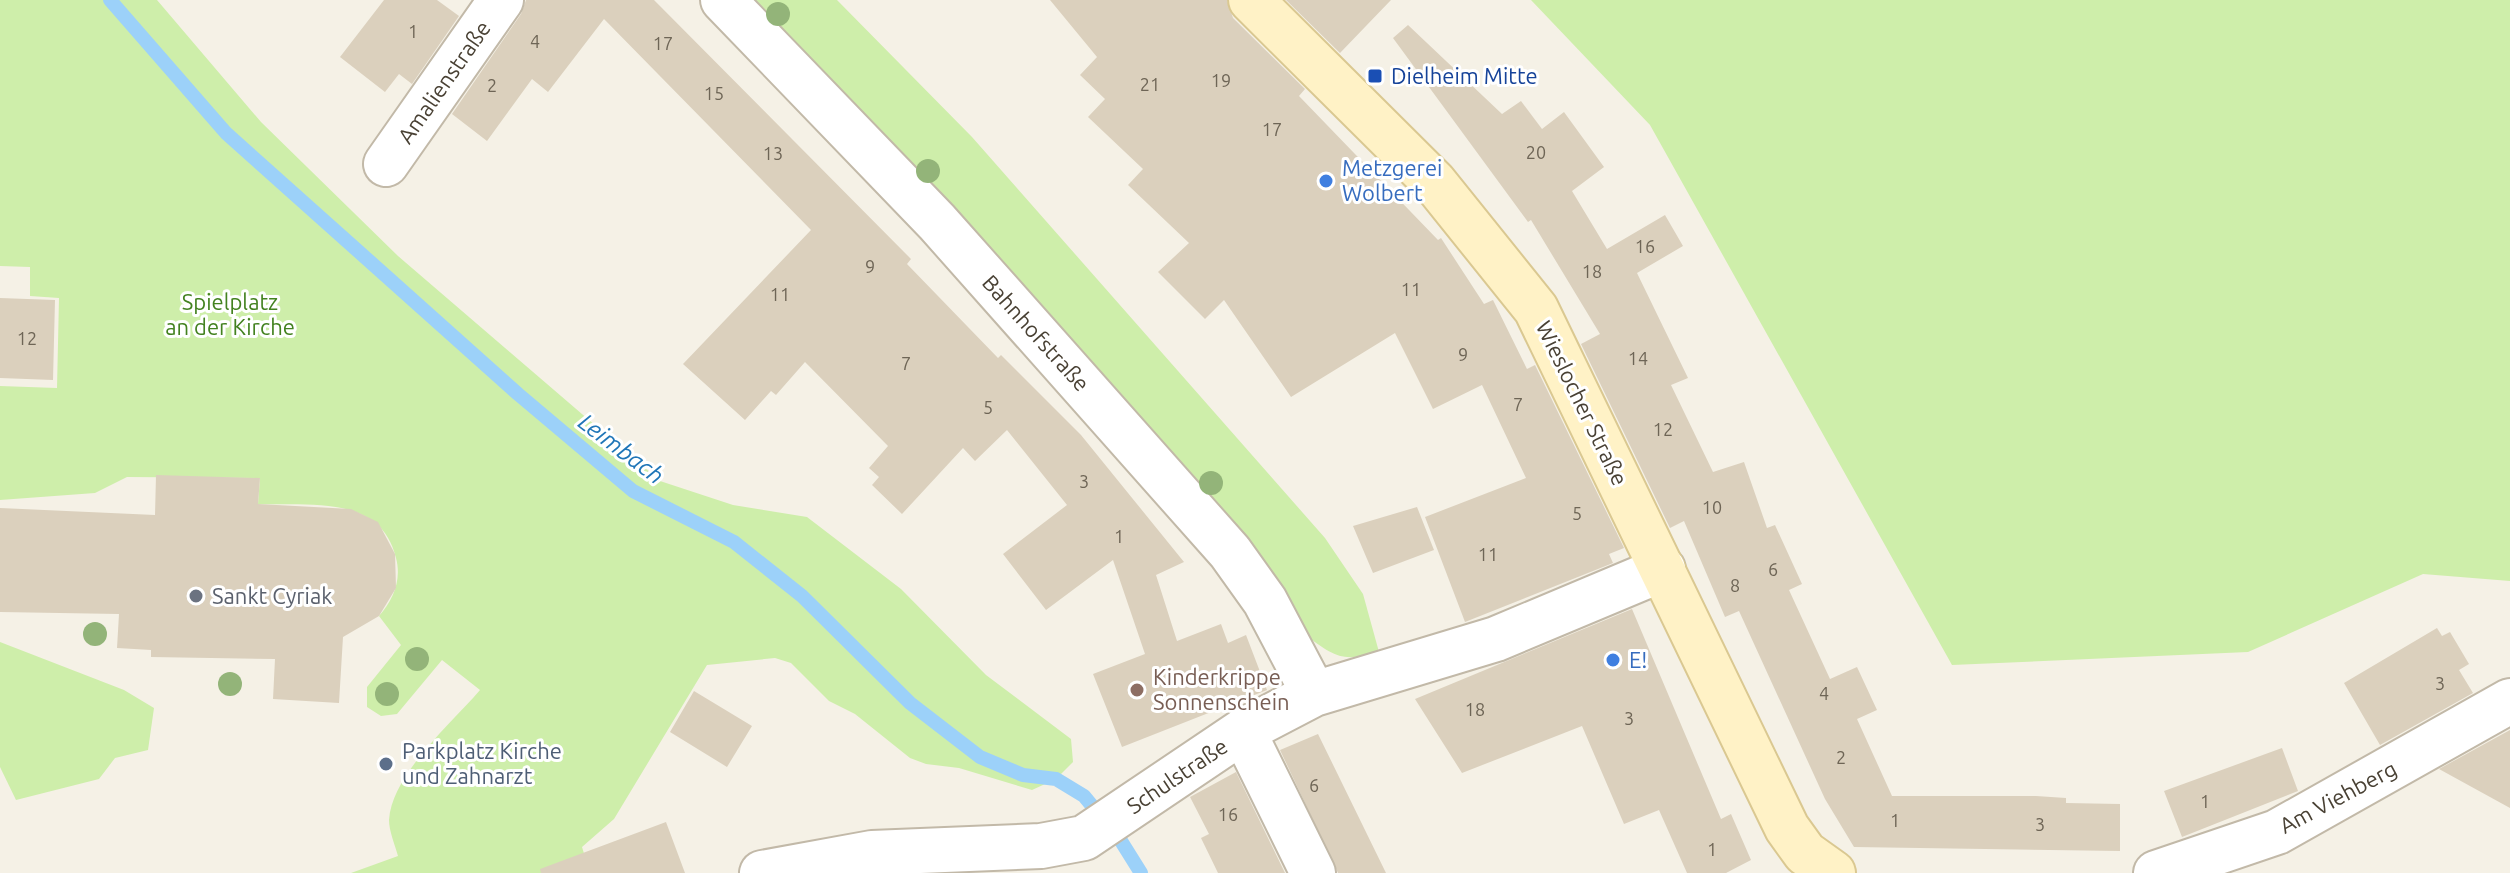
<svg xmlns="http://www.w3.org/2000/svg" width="2510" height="873" font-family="Ubuntu,sans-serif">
<rect width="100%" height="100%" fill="#f5f1e6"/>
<path fill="#ceeeaa" d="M 0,0 L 157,0 L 261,122 L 398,256 L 660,481 L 733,505 L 807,517 L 901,589 L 986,675 L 1071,739 L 1073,762 L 1056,779 L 1032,790 L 959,768 L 926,764 L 910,758 L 855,714 L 829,701 L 791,663 L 775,658 L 707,665 L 614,819 L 582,847 L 590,873 L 351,873 L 398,856 C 395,845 389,831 389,820 C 392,774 451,724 480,690 L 442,660 L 397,714 L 381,716 L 367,707 L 367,687 L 401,645 L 379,616 C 393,600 402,580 396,558 C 381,494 309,506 258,504 L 260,478 L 127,477 L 95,493 L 0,500 L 0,386 L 57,388 L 59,298 L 30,296 L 30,267 L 0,266 Z
M 723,0 L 837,0 L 972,137 L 1325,538 L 1363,594 L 1379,652 C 1341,663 1334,656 1304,634 Z
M 1531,0 L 2510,0 L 2510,581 L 2423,574 L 2248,652 L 1952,665 L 1650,125 Z
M 0,642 L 124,690 L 154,708 L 148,750 L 115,758 L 99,779 L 16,800 L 0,767 Z"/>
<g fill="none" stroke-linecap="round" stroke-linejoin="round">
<path stroke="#9cd1f9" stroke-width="14" d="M 110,0 L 226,133 L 518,394 L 633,491 L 734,542 L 802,596 L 910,703 L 980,757 L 1023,775 L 1056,779 L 1084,796 L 1121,841 L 1141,873"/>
</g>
<path fill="#dbd0bd" d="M 384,0 L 437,0 L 459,16 L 412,84 L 399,74 L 385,92 L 340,57 Z
M 526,0 L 654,0 L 911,259 L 907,264 L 998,358 L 1001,355 L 1081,435 L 1184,562 L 1156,575 L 1177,641 L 1221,624 L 1228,643 L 1246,635 L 1267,690 L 1122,747 L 1093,674 L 1145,654 L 1113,560 L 1046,610 L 1003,554 L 1067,505 L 1007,430 L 975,461 L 963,448 L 902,514 L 872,485 L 879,477 L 869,468 L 888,446 L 805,362 L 776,395 L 771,391 L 745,420 L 683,364 L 811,230 L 604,19 L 548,92 L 532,79 L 487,141 L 452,114 L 521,14 Z
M 1050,0 L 1227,0 L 1233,18 L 1305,89 L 1299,96 L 1438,240 L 1441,238 L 1484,304 L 1493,300 L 1527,369 L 1535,365 L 1624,548 L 1609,554 L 1613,563 L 1465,622 L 1425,517 L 1526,478 L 1482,385 L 1433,409 L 1395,333 L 1291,397 L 1224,300 L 1205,319 L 1158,272 L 1189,243 L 1128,185 L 1143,169 L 1088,117 L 1105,99 L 1080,75 L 1097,57 Z
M 1286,0 L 1391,0 L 1340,53 Z
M 1408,25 L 1502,114 L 1521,101 L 1542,129 L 1564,112 L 1604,167 L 1572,191 L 1607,249 L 1665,215 L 1683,246 L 1637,273 L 1688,378 L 1671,385 L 1713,472 L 1744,462 L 1767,528 L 1775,525 L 1802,584 L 1789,590 L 1830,679 L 1857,667 L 1877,710 L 1857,719 L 1892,796 L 2036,796 L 2066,798 L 2066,803 L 2120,804 L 2120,851 L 1854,847 L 1825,799 L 1739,611 L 1725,617 L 1684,521 L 1670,528 L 1581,344 L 1600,334 L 1531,220 L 1528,222 L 1393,38 Z
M 0,298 L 55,300 L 53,380 L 0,378 Z
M 156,475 L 260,478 L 258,504 L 351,509 L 378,522 L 395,554 L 396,588 L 379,616 L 343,637 L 339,703 L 273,699 L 275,659 L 151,657 L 151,650 L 117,648 L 119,614 L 0,612 L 0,508 L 155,515 Z
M 1417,507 L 1434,550 L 1373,573 L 1353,526 Z
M 1632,609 L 1721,819 L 1731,814 L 1751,860 L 1726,873 L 1687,873 L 1659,810 L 1624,824 L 1582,726 L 1462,773 L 1415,699 Z
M 2437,628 L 2442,636 L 2450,632 L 2469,664 L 2459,670 L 2473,693 L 2380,745 L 2344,683 Z
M 694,691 L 752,726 L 727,767 L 670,732 Z
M 2510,730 L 2510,808 L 2439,769 Z
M 1318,734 L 1386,873 L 1338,873 L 1280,750 Z
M 2282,748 L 2298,791 L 2182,837 L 2164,791 Z
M 1236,772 L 1285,873 L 1218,873 L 1201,838 L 1209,834 L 1190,797 Z
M 666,822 L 685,873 L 541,873 L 540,869 Z"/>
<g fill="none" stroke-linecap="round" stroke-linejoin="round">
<defs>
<path id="minor" d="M 723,0 L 937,222 L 1230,552 L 1265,601 L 1314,694
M 386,164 L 501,0
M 1243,731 L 1313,873
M 762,873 L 872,853 L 1041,846 L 1084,838 L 1243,731 L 1314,694 L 1496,639 L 1663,569
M 2156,873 L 2277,832 L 2510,701"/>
<path id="secondary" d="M 1251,0 L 1434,182 L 1536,309 L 1787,828 L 1805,853 L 1833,873"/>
</defs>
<use href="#minor" stroke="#c2b9a8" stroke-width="48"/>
<use href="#secondary" stroke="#dac891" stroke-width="48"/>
<use href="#minor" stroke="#fff" stroke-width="44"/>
<use href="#secondary" stroke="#fff2c6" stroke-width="44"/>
</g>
<g fill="#93b479">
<circle cx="778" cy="14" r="12"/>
<circle cx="928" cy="171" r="12"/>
<circle cx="1211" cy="483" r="12"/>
<circle cx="95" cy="634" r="12"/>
<circle cx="417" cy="659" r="12"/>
<circle cx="230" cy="684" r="12"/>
<circle cx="387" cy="694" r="12"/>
</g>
<rect fill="#1a4fb4" stroke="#fff" stroke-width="3" x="1367" y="68" width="16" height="16" rx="4"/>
<g fill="#3f7fe0" stroke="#fff" stroke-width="3">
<circle cx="1326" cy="181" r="8"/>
<circle cx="1613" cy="660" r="8"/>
</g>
<circle fill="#6b7280" stroke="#fff" stroke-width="3" cx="196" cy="596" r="8"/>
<circle fill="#8d6e63" stroke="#fff" stroke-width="3" cx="1137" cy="690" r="8"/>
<circle fill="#5c6f8a" stroke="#fff" stroke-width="3" cx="386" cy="764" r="8"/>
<g text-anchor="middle" stroke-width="6" stroke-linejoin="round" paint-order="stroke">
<g font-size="18" fill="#6e6556">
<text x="413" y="38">1</text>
<text x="535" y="48">4</text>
<text x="663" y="50">17</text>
<text x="1221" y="87">19</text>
<text x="1150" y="91">21</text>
<text x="492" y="92">2</text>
<text x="714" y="100">15</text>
<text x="1272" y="136">17</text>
<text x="1536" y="159">20</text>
<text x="773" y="160">13</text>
<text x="1645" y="253">16</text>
<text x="870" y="273">9</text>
<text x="1592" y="278">18</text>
<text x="1411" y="296">11</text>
<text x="780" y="301">11</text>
<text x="27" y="345">12</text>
<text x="1463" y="361">9</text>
<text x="1638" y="365">14</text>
<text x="906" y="370">7</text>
<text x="1518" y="411">7</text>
<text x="988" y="414">5</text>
<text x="1663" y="436">12</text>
<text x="1084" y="488">3</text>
<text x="1712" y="514">10</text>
<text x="1577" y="520">5</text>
<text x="1119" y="543">1</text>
<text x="1488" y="561">11</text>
<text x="1773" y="576">6</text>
<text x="1735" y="592">8</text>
<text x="2440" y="690">3</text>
<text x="1824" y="700">4</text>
<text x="1475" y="716">18</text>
<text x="1629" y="725">3</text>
<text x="1841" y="764">2</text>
<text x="1314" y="792">6</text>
<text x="2205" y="808">1</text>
<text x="1228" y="821">16</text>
<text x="1895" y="827">1</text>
<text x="2040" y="831">3</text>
<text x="1712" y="856">1</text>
</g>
<g font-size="22" fill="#164399" stroke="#fff" text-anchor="start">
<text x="1391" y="84">Dielheim Mitte</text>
</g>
<g font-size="22" fill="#494134" stroke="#fff">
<text transform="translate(444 82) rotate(-55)" y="8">Amalienstraße</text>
<text transform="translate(1036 333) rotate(48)" y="8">Bahnhofstraße</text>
<text transform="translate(1582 403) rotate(64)" y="8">Wieslocher Straße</text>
<text transform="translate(1177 776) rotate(-34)" y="8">Schulstraße</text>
<text transform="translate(2338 797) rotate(-28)" y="8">Am Viehberg</text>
</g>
<g font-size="22" fill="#366cbe" stroke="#fff" text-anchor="start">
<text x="1342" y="176">Metzgerei<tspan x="1342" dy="25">Wolbert</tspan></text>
<text x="1629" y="668">E!</text>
</g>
<g font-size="22" fill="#438220" stroke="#fff">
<text x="230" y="310">Spielplatz<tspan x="230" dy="25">an der Kirche</tspan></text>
</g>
<g font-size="22" fill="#5b616d" stroke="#fff" text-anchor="start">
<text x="212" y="604">Sankt Cyriak</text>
</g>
<g font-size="22" fill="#785e54" stroke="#fff" text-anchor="start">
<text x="1153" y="685">Kinderkrippe<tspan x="1153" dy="25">Sonnenschein</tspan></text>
</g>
<g font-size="22" fill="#4e5e75" stroke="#fff" text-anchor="start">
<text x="402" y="759">Parkplatz Kirche<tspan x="402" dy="25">und Zahnarzt</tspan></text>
</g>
<g font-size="24" font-style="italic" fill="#2076b8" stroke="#fff">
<text transform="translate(621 449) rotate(37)" y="8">Leimbach</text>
</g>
</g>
</svg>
